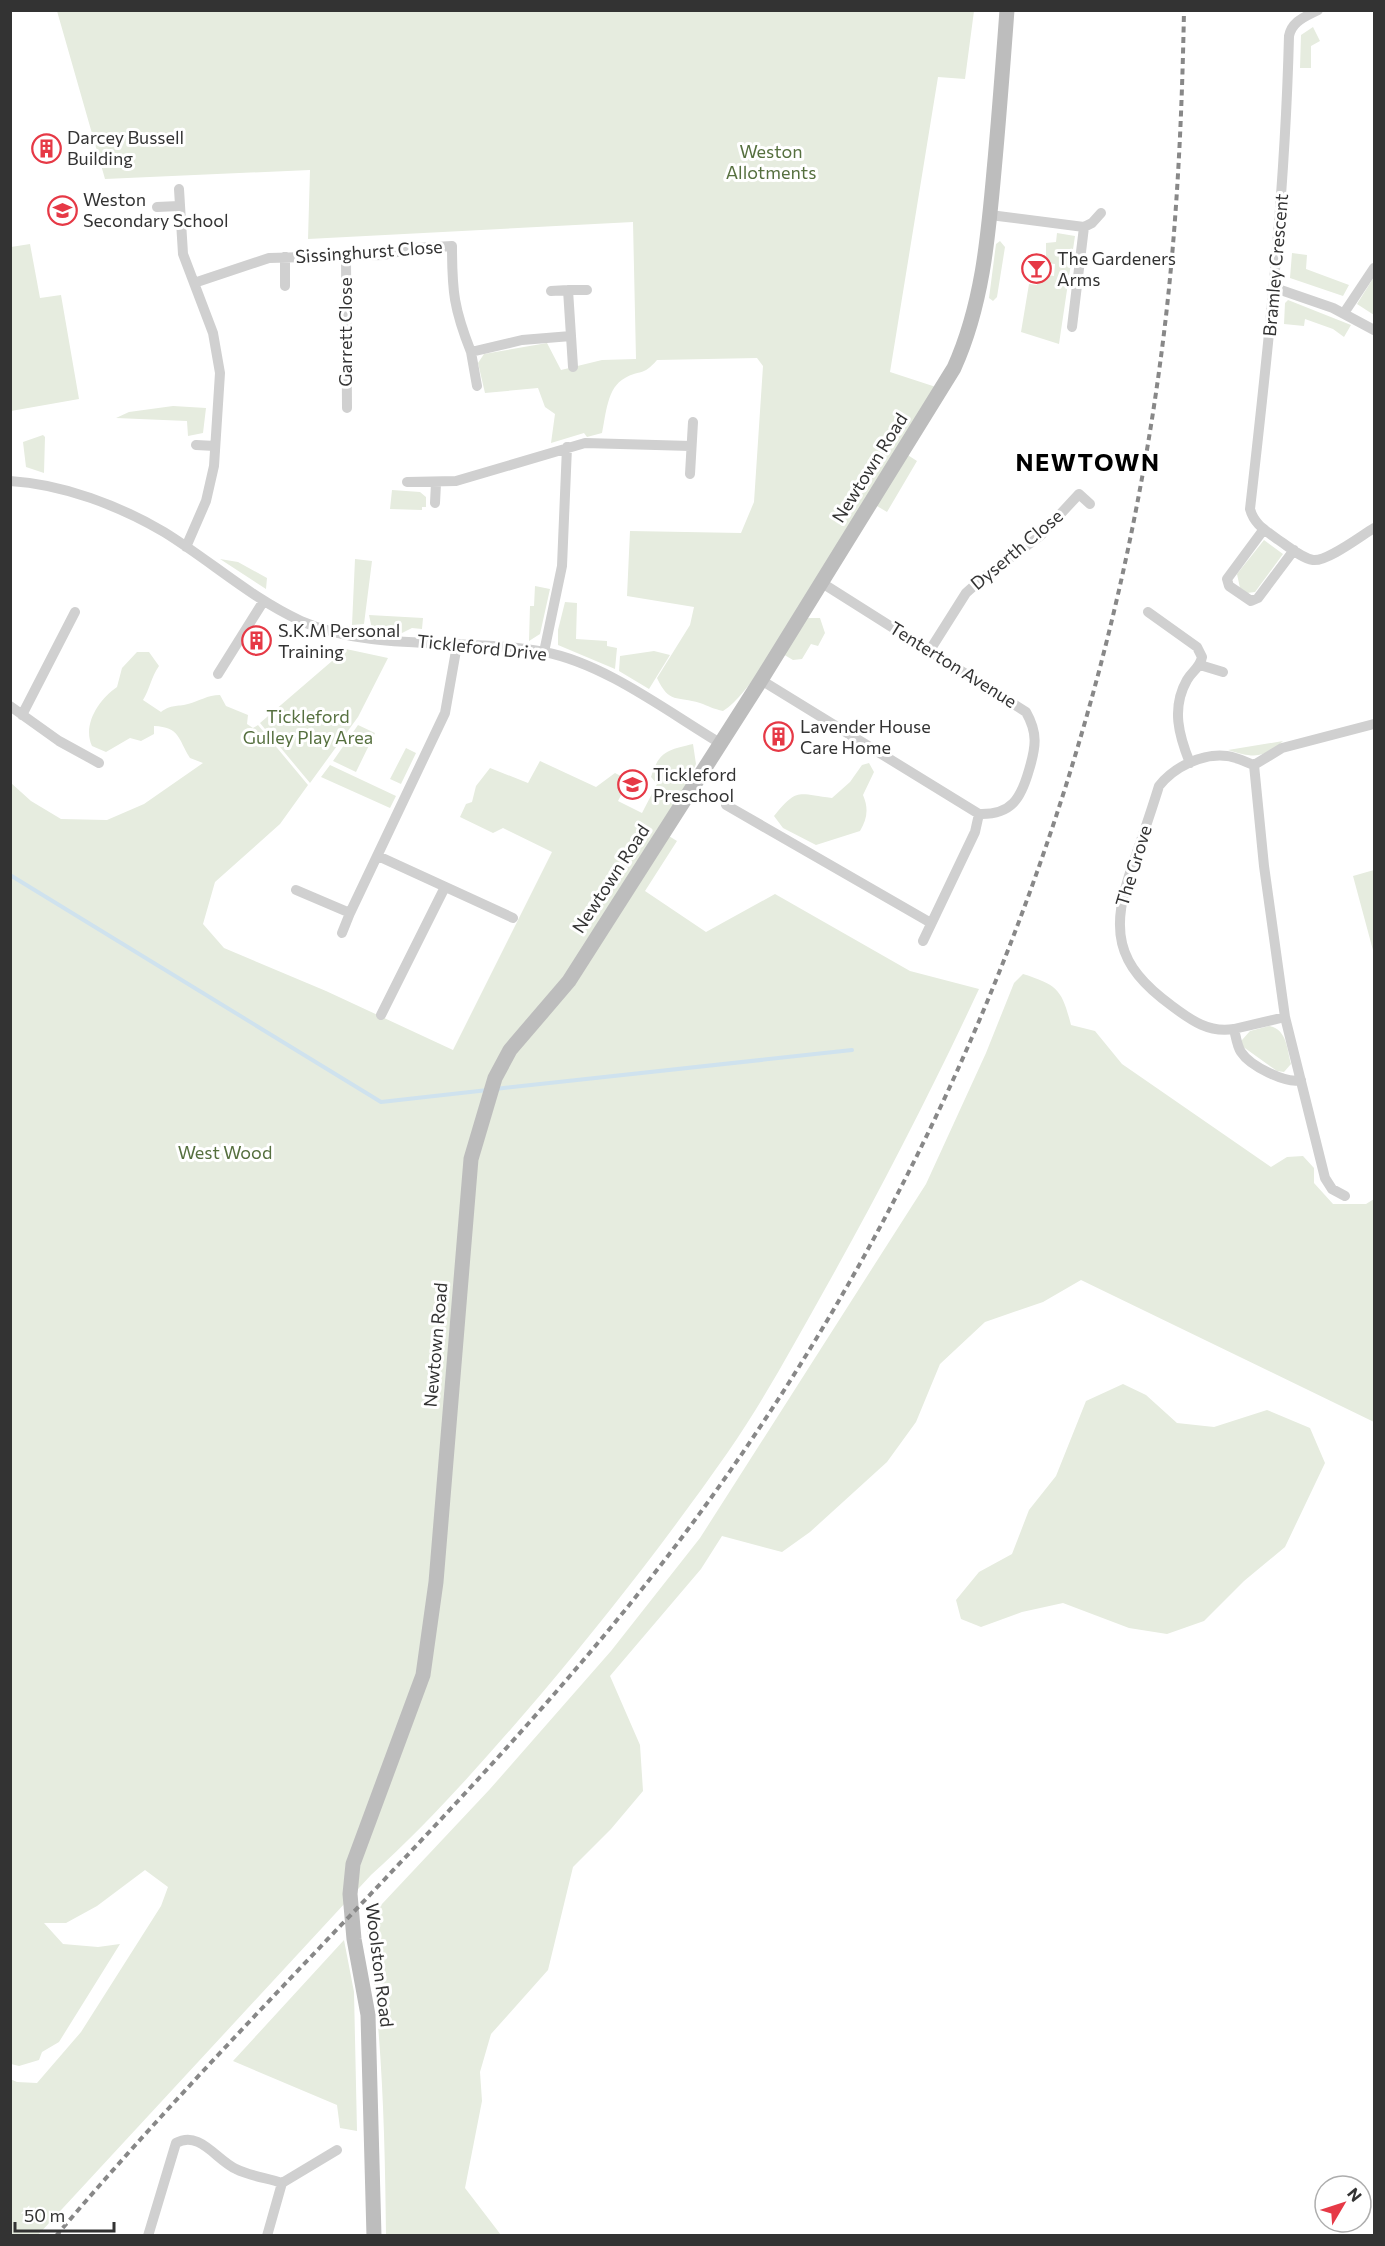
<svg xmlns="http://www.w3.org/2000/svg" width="1385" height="2246" font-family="Commissioner,sans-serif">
<rect width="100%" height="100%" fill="#fff"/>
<path fill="#e6ecdf" d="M 57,11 L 974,11 L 965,79 L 938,77 L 890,372 L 942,389 L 903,452 L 917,461 L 887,512 L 872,503 L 796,618 L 820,618 L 825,633 L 818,646 L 811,644 L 802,659 L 793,660 L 776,650 C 760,668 742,699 723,711 C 714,709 708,706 700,703 C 677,696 669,704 657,678 L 690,625 L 694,607 L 627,596 L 630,531 L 741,533 L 754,502 L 763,366 L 757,358 L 657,360 C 642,377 641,369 625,378 C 607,387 606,415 602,433 L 587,437 L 584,433 L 551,443 L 555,414 L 545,407 L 538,388 L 485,393 L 478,363 L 484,354 L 547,343 L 561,370 L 602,360 L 636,359 L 633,222 L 308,239 L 310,170 L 105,179 Z
M 1313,27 L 1320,41 L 1311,46 L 1311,68 L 1300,68 L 1301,35 Z
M 1057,233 L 1075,236 L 1059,344 L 1021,332 L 1029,284 L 1037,285 L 1039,274 L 1054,276 L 1055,264 L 1046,263 L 1046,243 L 1056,242 Z
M 1000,241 L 1005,247 L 997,297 L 993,301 L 989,298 L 996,244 Z
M 30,244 L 40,298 L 61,295 L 79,399 L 11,411 L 11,247 Z
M 1292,253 L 1307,255 L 1306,269 L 1349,285 L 1343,296 L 1290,278 Z
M 1374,277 L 1374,315 L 1357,304 Z
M 1288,300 L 1351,325 L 1344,337 L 1333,329 L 1305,319 L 1304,326 L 1284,324 L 1285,303 Z
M 173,406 L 206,408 L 203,433 L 188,436 L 187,421 L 116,418 L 129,412 Z
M 43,435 L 45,437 L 44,473 L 26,467 L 23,442 Z
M 392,490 L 420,492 L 426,497 L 426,507 L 422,507 L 422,510 L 390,509 Z
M 1264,540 L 1283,554 L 1255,592 L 1247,593 L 1240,588 L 1237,574 Z
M 220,559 L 238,562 L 267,578 L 266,589 Z
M 355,559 L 372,561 L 364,624 L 352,625 Z
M 535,586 L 550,589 L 540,634 L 529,641 L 530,606 L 534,606 Z
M 565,602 L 577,603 L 576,639 L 607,641 L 607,646 L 617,648 L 615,669 L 558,645 L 558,630 Z
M 369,615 L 423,618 L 422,629 L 412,628 L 402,633 L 372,629 Z
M 346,649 L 388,658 L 358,717 L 310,783 L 260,723 Z
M 654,651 L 670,655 L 649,689 L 619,671 L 620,656 Z
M 137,652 L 149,652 L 159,666 C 151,677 150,689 143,700 L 161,712 C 172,704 176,707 188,704 C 200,701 207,695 220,695 L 226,706 L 248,715 L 247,724 L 253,728 L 258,725 L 308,785 L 280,824 L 215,882 L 203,924 L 224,948 L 326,991 L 453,1050 L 552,852 L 503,828 L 493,833 L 460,817 L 466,804 L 472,802 L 476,786 L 490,768 L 528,783 L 540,761 L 596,787 L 615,773 L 629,780 L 618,801 L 642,813 L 657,784 L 651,777 C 659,751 668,750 693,744 L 696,764 L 664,833 L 677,841 L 645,891 L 706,932 L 775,894 L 910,971 L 979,989 C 931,1092 880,1191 825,1289 C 794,1344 764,1400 728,1452 C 670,1535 607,1616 542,1693 C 488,1756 433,1819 371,1875 L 38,2235 L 11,2235 L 10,2079 L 17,2082 L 37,2083 L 81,2032 L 161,1906 L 168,1887 L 145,1870 L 97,1906 L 66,1923 L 44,1923 L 63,1944 L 98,1947 L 120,1944 L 59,2042 L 42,2052 L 39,2060 L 19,2066 L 11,2064 L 11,783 L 31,801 L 61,819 L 107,820 L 144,804 L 203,763 L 190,758 C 178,739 180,727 154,726 L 154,734 L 141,741 L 130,738 L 106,752 L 92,746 C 82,725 99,699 117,687 L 122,668 Z
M 358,725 L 375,733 L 356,772 L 333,761 Z
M 1283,741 C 1264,759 1253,758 1228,750 Z
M 406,748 L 416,753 L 401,784 L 390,779 Z
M 869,763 L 874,772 L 863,795 C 869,809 867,819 860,831 L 816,845 L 783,828 L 774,816 C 798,787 797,794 832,798 L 850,782 L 862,765 Z
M 330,765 L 396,796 L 390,808 L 321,777 Z
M 1374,870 L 1374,954 L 1353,876 Z
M 1023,974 C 1058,985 1062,990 1071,1025 L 1095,1031 L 1122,1064 L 1271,1167 L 1287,1157 L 1303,1156 L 1314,1168 L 1314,1183 L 1333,1204 L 1366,1204 L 1374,1199 L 1374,1422 L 1081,1280 L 1043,1302 L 985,1322 L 940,1364 L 916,1422 L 887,1462 L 810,1532 L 782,1552 L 722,1536 L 701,1569 L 610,1676 L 640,1745 L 643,1791 L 611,1829 L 573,1867 L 548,1970 L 491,2034 L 480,2072 L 482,2101 L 465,2188 L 501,2235 L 386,2235 C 385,2130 382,2026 366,1921 L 490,1789 L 611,1651 L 700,1538 L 926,1184 L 986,1053 L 1014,983 Z
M 1269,1026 C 1287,1029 1287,1049 1291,1064 L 1284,1072 L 1277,1071 L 1242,1046 L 1242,1040 L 1250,1031 Z
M 1123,1384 L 1146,1395 L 1177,1423 L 1214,1427 L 1267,1410 L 1310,1428 L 1325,1463 L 1285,1547 L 1244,1581 L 1204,1621 L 1167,1634 L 1129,1628 L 1063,1603 L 1022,1612 L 981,1627 L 961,1619 L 956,1600 L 979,1572 L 1012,1554 L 1029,1510 L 1056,1476 L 1086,1401 Z
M 344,1940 L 354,1992 L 357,2131 L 340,2128 L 337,2105 L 233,2061 Z"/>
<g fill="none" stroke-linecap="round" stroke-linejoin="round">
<path stroke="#cfe2ee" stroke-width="4" d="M 10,875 L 381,1102 L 488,1090
M 495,1089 L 852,1050"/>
<path stroke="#d0d0d0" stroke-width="10" d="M 1318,10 C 1305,17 1292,21 1289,36 C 1285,195 1268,351 1250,509 C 1254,524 1265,530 1277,539 C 1288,546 1301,558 1313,560 C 1327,562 1362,535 1374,528
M 179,189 L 183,254 L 213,333 L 220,373 L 214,466 L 206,501 L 186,547
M 157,207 L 179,206
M 990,215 L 1084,227 L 1072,327
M 1084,227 L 1092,223 L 1101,213
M 285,257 L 285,286
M 346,257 L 347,408
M 194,283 L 269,258 L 383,255 L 416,248 L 452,246 C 452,292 454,309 471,352 L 522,340 L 571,336 L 568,290 L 587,290
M 1275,288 L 1333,308 L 1374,330
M 551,291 L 568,290
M 1344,313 L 1374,268
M 571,336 L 573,367
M 471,352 L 477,386
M 196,445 L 215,446
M 690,474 L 693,422
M 10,481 C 63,484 120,506 164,532 C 211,561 251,598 301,621 C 374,653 467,637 544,652 C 604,663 668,712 720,743
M 407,482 L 456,481 L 585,443 L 691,446
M 435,503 L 436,483
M 1264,529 L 1227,579 L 1229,586 L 1251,601 L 1258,598 L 1294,550
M 1148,612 L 1197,647 L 1202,657 C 1200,668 1192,671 1187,680 C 1171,708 1179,736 1190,763
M 930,650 L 966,593 L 985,576 L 1040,536 L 1079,494 L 1090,504
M 544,652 L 562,566 L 567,447
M 1200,665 L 1223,672
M 218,674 L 263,602
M 761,680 L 979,814 C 1012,815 1021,798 1029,770 C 1036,747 1038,733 1026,712 L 822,583
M 10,706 L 59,741 L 99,763
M 22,715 L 75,612
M 1254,765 C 1246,762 1236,757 1227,756 C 1202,753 1174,767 1159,786 C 1151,812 1142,838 1133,864 C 1110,929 1114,964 1172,1006 C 1192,1021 1209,1033 1234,1029 C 1236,1037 1237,1046 1241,1052 C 1250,1066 1286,1084 1301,1080
M 1254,765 L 1264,866 L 1285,1017
M 1254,765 L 1282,748 L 1374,724
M 726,805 L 931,923
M 378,856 L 513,918
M 296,890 L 350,913 L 445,713 L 457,645
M 342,933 L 350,913
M 923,941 L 975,832 L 979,814
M 381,1015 L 445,887
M 1234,1029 L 1285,1017 L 1325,1178 L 1332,1189 L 1345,1196
M 282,2183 L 337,2150
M 148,2236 L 176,2143 C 200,2130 216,2160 236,2169 C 250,2176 267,2178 282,2183 L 267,2236"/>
<path stroke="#bdbdbd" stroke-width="15" d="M 374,2236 L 368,2015 L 354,1939 L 350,1894 L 353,1864 L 423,1675 L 436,1582 L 471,1159 L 495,1078 L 510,1050 L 569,981 L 761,680 L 954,368 C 982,306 988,239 994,171 C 999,118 1003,64 1007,10"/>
<path stroke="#888" stroke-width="4" stroke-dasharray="6 4.5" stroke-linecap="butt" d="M 56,2236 C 240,2018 451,1825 630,1604 C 922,1243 1108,793 1164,333 C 1177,226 1182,118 1184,10"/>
</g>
<defs>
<symbol id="building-ring" viewBox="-11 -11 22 22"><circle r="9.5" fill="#fff" stroke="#e63946" stroke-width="1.5"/><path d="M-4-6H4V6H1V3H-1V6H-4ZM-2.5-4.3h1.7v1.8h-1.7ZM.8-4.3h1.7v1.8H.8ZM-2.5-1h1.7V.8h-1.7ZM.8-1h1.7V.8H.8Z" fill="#e63946"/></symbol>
<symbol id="school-ring" viewBox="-11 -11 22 22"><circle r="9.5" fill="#fff" stroke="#e63946" stroke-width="1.5"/><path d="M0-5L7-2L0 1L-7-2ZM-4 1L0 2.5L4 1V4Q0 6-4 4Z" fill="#e63946"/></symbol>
<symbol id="bar-ring" viewBox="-11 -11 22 22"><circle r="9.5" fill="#fff" stroke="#e63946" stroke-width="1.5"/><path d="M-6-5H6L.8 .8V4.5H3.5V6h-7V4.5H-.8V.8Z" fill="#e63946"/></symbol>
</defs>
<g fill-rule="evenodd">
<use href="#building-ring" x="30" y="132" width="33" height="33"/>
<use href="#school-ring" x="46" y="194" width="33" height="33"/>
<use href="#bar-ring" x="1020" y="252" width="33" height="33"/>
<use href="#building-ring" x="240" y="624" width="33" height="33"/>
<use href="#building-ring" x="762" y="720" width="33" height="33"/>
<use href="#school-ring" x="616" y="768" width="33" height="33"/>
</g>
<g text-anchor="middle" stroke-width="6" stroke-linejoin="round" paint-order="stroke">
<g font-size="18" fill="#333" stroke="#fff" text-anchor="start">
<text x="67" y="144">Darcey Bussell<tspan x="67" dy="21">Building</tspan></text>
<text x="83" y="206">Weston<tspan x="83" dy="21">Secondary School</tspan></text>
<text x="1057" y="265">The Gardeners<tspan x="1057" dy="21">Arms</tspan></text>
<text x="278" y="637">S.K.M Personal<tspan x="278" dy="21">Training</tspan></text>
<text x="800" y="733">Lavender House<tspan x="800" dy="21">Care Home</tspan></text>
<text x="653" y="781">Tickleford<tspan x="653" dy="21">Preschool</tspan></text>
</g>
<g font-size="18" fill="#56703f" stroke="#fff">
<text x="771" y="158">Weston<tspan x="771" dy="21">Allotments</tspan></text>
<text x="308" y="723">Tickleford<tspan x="308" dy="21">Gulley Play Area</tspan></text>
<text x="225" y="1159">West Wood</text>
</g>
<g font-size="18" fill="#333" stroke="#fff">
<text transform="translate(369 252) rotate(-4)" y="6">Sissinghurst Close</text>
<text transform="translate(1276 265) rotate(-85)" y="6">Bramley Crescent</text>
<text transform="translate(346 332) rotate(-90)" y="6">Garrett Close</text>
<text transform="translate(870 468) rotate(-58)" y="6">Newtown Road</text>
<text transform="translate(1017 550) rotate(-40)" y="6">Dyserth Close</text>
<text transform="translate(482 648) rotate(6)" y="6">Tickleford Drive</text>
<text transform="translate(953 665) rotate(32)" y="6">Tenterton Avenue</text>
<text transform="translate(1134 866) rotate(-73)" y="6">The Grove</text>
<text transform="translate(611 879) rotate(-57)" y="6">Newtown Road</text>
<text transform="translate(436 1345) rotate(-85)" y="6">Newtown Road</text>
<text transform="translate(379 1965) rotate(83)" y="6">Woolston Road</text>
</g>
<g font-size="24" font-weight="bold" letter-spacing="1.5" fill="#000" stroke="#fff">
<text x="1088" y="471">NEWTOWN</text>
</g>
</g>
<rect width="1385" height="2246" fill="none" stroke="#333333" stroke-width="24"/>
<g transform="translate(1343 2204) rotate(51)"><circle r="28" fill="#ffffff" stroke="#adadad" stroke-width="1.5"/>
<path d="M0-4.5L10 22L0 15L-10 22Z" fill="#e63946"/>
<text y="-9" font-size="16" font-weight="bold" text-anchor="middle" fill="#333333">N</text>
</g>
<path d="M15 2222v9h99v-9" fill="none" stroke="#333333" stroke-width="3"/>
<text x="24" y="2222" font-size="18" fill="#333333" stroke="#ffffff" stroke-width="4.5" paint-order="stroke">50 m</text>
</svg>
